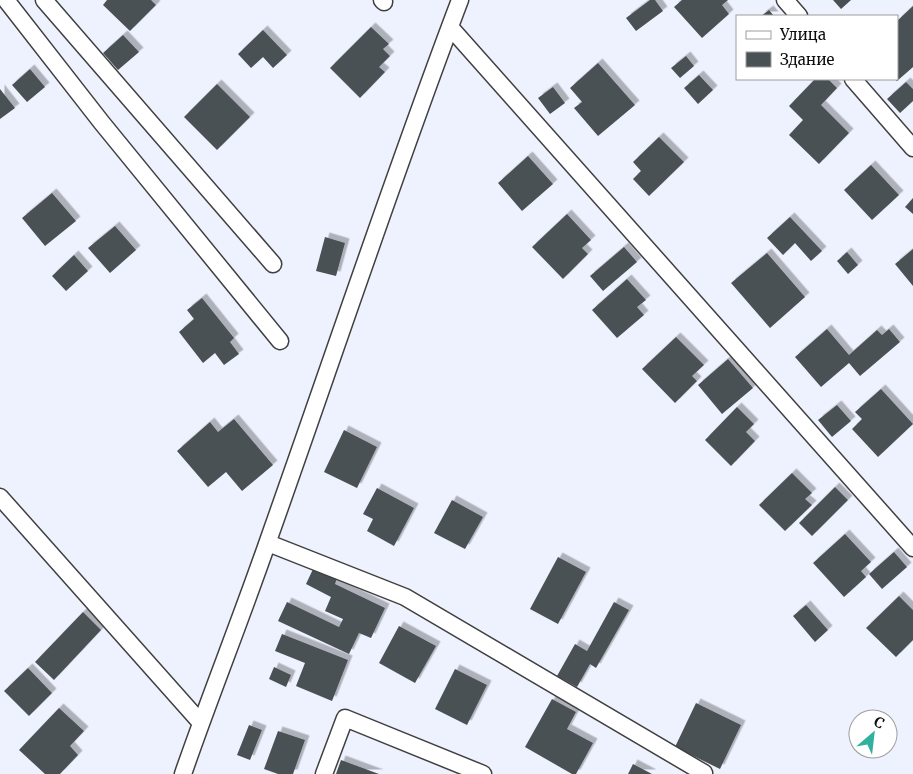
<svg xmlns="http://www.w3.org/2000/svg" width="913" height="774" font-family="Merriweather,serif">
<defs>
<filter id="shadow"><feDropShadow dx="4.5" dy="-4.5" stdDeviation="0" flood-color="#0004"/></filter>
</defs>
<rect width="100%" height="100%" fill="#eef2fe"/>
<path fill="#4a5154" filter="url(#shadow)" d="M 107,0 L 151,0 L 156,5 L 130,31 L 103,5 Z
M 650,0 L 655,0 L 663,11 L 636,31 L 626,18 Z
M 682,0 L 728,0 L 722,5 L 729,14 L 702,38 L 674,7 Z
M 833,0 L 851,0 L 841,9 Z
M 913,6 L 913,67 L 897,81 L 894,79 L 897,79 L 897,21 Z
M 769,10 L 774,16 L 761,16 Z
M 371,27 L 389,44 L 383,49 L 390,56 L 379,67 L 385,72 L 360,98 L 330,68 Z
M 263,30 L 287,55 L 273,68 L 263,57 L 251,68 L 238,54 Z
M 123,35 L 139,52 L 118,70 L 103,53 Z
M 686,56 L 694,66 L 680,78 L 671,68 Z
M 598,63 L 635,105 L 598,136 L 574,108 L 582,102 L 570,88 Z
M 30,69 L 45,87 L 27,102 L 12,85 Z
M 699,75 L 713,90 L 698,104 L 684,88 Z
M 815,79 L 828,79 L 837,88 L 821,105 L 849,133 L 819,164 L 789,135 L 803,120 L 789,106 Z
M 906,82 L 913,89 L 913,101 L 900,113 L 887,99 Z
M 217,84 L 250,117 L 217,150 L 184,117 Z
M 553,87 L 565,103 L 550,114 L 538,98 Z
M 0,89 L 15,108 L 0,119 Z
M 659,137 L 684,162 L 649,196 L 633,179 L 641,171 L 633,162 Z
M 528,156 L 553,184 L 522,211 L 498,183 Z
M 871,165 L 899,195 L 872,220 L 844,190 Z
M 52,193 L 76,221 L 45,246 L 22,218 Z
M 913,198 L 913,214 L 905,207 Z
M 567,214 L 591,240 L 582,248 L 588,254 L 563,279 L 532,247 Z
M 790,217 L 822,251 L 811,261 L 795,243 L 783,255 L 767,238 Z
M 115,226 L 136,250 L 110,273 L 88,248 Z
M 325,237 L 345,243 L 336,276 L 316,271 Z
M 624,247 L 637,262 L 603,291 L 590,276 Z
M 913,249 L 913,286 L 895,264 Z
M 847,252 L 858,265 L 848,274 L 837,261 Z
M 767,253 L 805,297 L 770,328 L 731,283 Z
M 74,255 L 88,271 L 66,291 L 52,276 Z
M 627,279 L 646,300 L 637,307 L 644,315 L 617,338 L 592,310 Z
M 202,298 L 234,338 L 230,342 L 239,354 L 224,365 L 215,353 L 203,363 L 179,332 L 194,319 L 187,310 Z
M 827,329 L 849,355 L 877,330 L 882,335 L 889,329 L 900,342 L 860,376 L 849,363 L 821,387 L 795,357 Z
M 676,337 L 704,365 L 692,376 L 697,381 L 675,403 L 642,369 Z
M 728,359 L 753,388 L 722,414 L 698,385 Z
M 881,389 L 913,424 L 878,457 L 852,429 L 862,419 L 855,412 Z
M 837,405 L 851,421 L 832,437 L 818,420 Z
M 737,407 L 754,424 L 746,432 L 755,441 L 731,466 L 705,440 Z
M 234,419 L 273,465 L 242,491 L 226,472 L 208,487 L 177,451 L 210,422 L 218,432 Z
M 344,430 L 377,447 L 357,488 L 324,472 Z
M 792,473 L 812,493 L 805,499 L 812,505 L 785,531 L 759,505 Z
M 835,487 L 848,500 L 812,536 L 799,523 Z
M 377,488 L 414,508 L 394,546 L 367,531 L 373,519 L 363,514 Z
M 452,500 L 483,517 L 465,549 L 434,533 Z
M 845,534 L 871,562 L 861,571 L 866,577 L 844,597 L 813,563 Z
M 894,552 L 907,567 L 882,589 L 869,574 Z
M 558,557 L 586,572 L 558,624 L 530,609 Z
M 314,567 L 337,578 L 335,584 L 385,608 L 371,638 L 359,633 L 349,654 L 278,621 L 287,602 L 339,627 L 343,619 L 325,611 L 331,597 L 306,584 Z
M 899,596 L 913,610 L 913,640 L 896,657 L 866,628 Z
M 614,602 L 629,610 L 596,668 L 590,664 L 577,687 L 557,676 L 575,644 L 587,651 Z
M 806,605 L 828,630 L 815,642 L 793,616 Z
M 83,612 L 101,630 L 54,680 L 35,662 Z
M 399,626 L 436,646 L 415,683 L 379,663 Z
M 282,634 L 348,660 L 332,701 L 296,686 L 305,663 L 275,651 Z
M 274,667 L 291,675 L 286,687 L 269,679 Z
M 28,668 L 52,693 L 29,716 L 4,691 Z
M 455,669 L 487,685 L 467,725 L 435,709 Z
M 552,699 L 576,712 L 567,729 L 593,743 L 576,774 L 572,774 L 525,747 Z
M 696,703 L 741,725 L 720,769 L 675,747 Z
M 59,708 L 84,731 L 70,746 L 78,755 L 60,774 L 45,774 L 19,750 Z
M 249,725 L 262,730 L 250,760 L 237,755 Z
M 278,731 L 305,740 L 293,774 L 278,774 L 264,769 Z
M 341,760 L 379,774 L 336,774 Z
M 633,764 L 652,774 L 628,774 Z"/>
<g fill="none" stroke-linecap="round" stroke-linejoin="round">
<defs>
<path id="street" d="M 6,0 L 102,123 L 280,341
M 44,0 L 273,264
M 382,0 L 384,2
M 785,0 L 799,16
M 450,27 L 913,548
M 853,79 L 913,148
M 0,497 L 201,723
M 268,543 L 405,597 L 704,773 L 703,774
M 183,774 C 210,696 241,619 268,541 C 332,361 392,179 460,0
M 324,774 L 345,718 L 483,774"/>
</defs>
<use href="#street" stroke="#404040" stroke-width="19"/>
<use href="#street" stroke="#fff" stroke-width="16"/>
</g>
<rect x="736" y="15" width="162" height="65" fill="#ffffff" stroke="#9e9e9e"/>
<rect x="746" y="31" width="25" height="8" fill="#ffffff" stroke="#9e9e9e"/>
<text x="780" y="40" font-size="15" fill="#0d0d0d">Улица</text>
<rect x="746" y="52" width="25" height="15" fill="#4a5154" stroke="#9e9e9e"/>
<text x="780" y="65" font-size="15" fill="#0d0d0d">Здание</text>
<g transform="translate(873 734) rotate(28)"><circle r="24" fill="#ffffff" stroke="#9e9e9e"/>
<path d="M0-4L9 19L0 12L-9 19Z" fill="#30b19e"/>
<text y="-8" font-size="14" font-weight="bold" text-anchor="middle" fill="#0d0d0d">С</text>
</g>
</svg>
